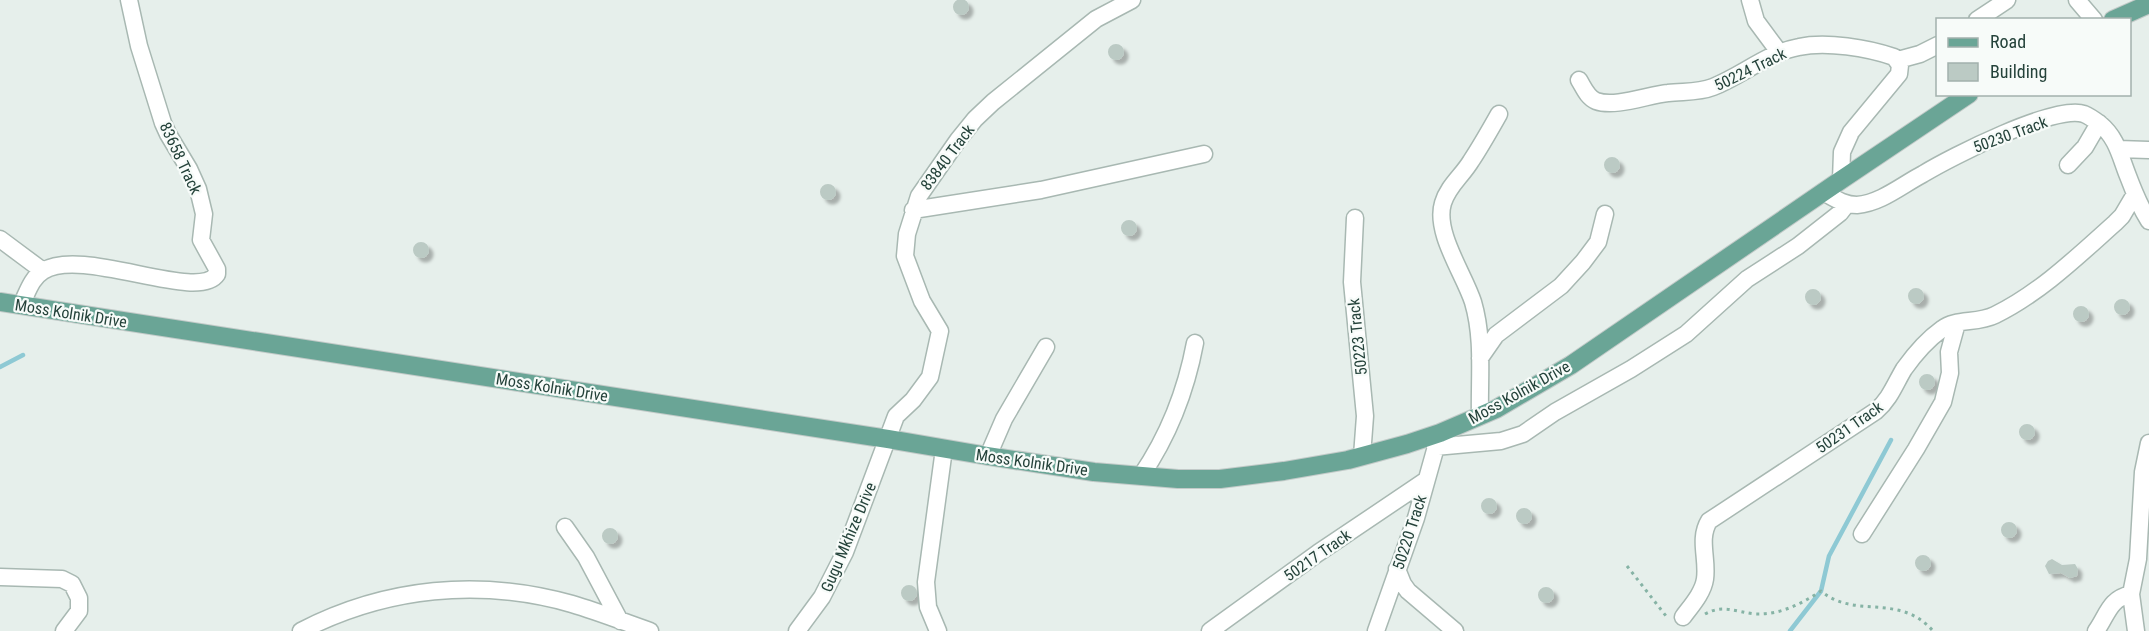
<svg xmlns="http://www.w3.org/2000/svg" width="2149" height="631" font-family="'Roboto Condensed',sans-serif">
<defs>
<filter id="shadow"><feDropShadow dx="4.5" dy="4.5" stdDeviation="1.5" flood-color="#0004"/></filter>
</defs>
<rect width="100%" height="100%" fill="#e6efeb"/>
<g fill="none" stroke-linecap="round" stroke-linejoin="round">
<path stroke="#8ec9d4" stroke-width="4.5" d="M 0,367 L 23,355
M 1790,631 L 1821,591 L 1829,556 L 1891,440"/>
</g>
<path fill="#bbcac4" filter="url(#shadow)" d="M953 7a8 8 0 1 1 16 0a8 8 0 1 1-16 0Z
M1108 52a8 8 0 1 1 16 0a8 8 0 1 1-16 0Z
M1604 165a8 8 0 1 1 16 0a8 8 0 1 1-16 0Z
M820 192a8 8 0 1 1 16 0a8 8 0 1 1-16 0Z
M1121 228a8 8 0 1 1 16 0a8 8 0 1 1-16 0Z
M413 250a8 8 0 1 1 16 0a8 8 0 1 1-16 0Z
M1908 296a8 8 0 1 1 16 0a8 8 0 1 1-16 0Z
M1805 297a8 8 0 1 1 16 0a8 8 0 1 1-16 0Z
M2114 307a8 8 0 1 1 16 0a8 8 0 1 1-16 0Z
M2073 314a8 8 0 1 1 16 0a8 8 0 1 1-16 0Z
M1919 382a8 8 0 1 1 16 0a8 8 0 1 1-16 0Z
M2019 432a8 8 0 1 1 16 0a8 8 0 1 1-16 0Z
M1481 506a8 8 0 1 1 16 0a8 8 0 1 1-16 0Z
M1516 516a8 8 0 1 1 16 0a8 8 0 1 1-16 0Z
M2001 530a8 8 0 1 1 16 0a8 8 0 1 1-16 0Z
M602 536a8 8 0 1 1 16 0a8 8 0 1 1-16 0Z
M1915 563a8 8 0 1 1 16 0a8 8 0 1 1-16 0Z
M 2052,559 L 2062,565 L 2075,564 L 2078,569 L 2077,576 L 2070,578 L 2061,573 L 2049,574 L 2045,566 L 2048,561 Z
M901 593a8 8 0 1 1 16 0a8 8 0 1 1-16 0Z
M1538 595a8 8 0 1 1 16 0a8 8 0 1 1-16 0Z"/>
<g fill="none" stroke-linecap="round" stroke-linejoin="round">
<defs>
<path id="minor" d="M 1750,0 L 1756,21 L 1779,52
M 2077,0 L 2094,20
M 1977,20 L 2007,0
M 1898,60 L 1920,54 L 1938,45
M 1579,80 C 1584,88 1587,97 1596,101 C 1615,108 1648,95 1668,93 C 1683,91 1698,93 1713,87 C 1743,75 1767,53 1799,47 C 1826,41 1868,48 1894,57 L 1900,65 L 1899,74 L 1851,132 L 1842,152 L 1841,180
M 2118,149 L 2149,150
M 2068,165 L 2085,147 L 2099,123
M 1823,192 C 1834,198 1844,205 1857,205 C 1881,203 1902,185 1923,174 C 1951,157 2055,104 2084,114 C 2089,116 2096,121 2100,124 C 2117,138 2120,156 2128,176 C 2134,192 2140,207 2149,221
M 913,210 L 1041,190 L 1204,154
M 1355,218 L 1352,282 L 1365,416 L 1362,456
M 0,239 L 43,271
M 21,305 C 27,294 31,278 43,271 C 82,246 198,303 217,274 L 217,269 L 201,240 L 204,214 L 198,189 L 189,169 L 168,134 L 163,123 L 139,46 L 129,0
M 1480,358 L 1496,335 L 1561,286 L 1583,262 L 1598,242 L 1605,214
M 1480,416 C 1479,378 1484,339 1473,302 C 1464,274 1434,232 1443,203 C 1448,186 1462,176 1471,161 C 1481,146 1490,130 1499,114
M 1435,447 L 1501,441 L 1523,434 L 1555,412 L 1631,369 L 1686,334 L 1747,279 L 1798,246 L 1840,213 L 1847,204
M 988,456 L 1004,419 L 1046,347
M 1141,476 C 1169,435 1186,391 1195,343
M 565,527 L 586,557 L 620,621
M 1862,534 L 1916,449 L 1943,402 L 1950,373 L 1949,352 L 1957,323
M 1397,569 L 1403,584 L 1408,591 L 1455,631
M 0,577 L 62,579 L 72,584 L 79,598 L 79,611 L 64,631
M 1683,617 C 1691,606 1703,593 1705,579 C 1708,559 1698,539 1709,521 L 1876,411 C 1890,399 1895,384 1904,369 C 1914,355 1928,339 1942,329 C 1956,318 1977,324 1995,315 C 2040,293 2078,256 2115,223 L 2122,216 L 2135,194
M 301,631 C 386,587 480,578 572,604 C 599,612 624,622 650,631
M 797,631 L 822,597 L 845,552 L 896,416 L 913,400 L 930,377 L 940,331 L 922,301 L 905,256 L 907,234 L 919,196 L 958,140 L 975,119 L 993,102 L 1096,19 L 1132,0
M 938,631 L 928,607 L 926,582 L 944,449
M 1210,631 L 1318,553 L 1425,481
M 1376,631 L 1416,518 L 1439,436
M 2096,631 C 2108,614 2109,599 2131,594
M 2136,631 L 2131,594 L 2138,559 L 2143,472 L 2149,443"/>
<path id="major" d="M 2113,20 L 2149,4
M 0,302 L 888,439 L 988,456 L 1094,472 L 1178,479 L 1220,479 L 1284,471 L 1348,460 L 1407,444 L 1440,433 L 1496,409 L 1571,365 L 1841,180 L 1969,94"/>
</defs>
<use href="#minor" stroke="#a8b8b2" stroke-width="19"/>
<use href="#major" stroke="#c2cac8" stroke-width="20"/>
<path stroke="#86b3a5" stroke-width="3" stroke-dasharray="3 4.5" stroke-linecap="butt" d="M 1627,566 L 1666,616 L 1669,617
M 1705,614 C 1723,604 1736,612 1755,614 C 1780,615 1801,604 1821,591 C 1855,620 1899,592 1933,631"/>
<use href="#minor" stroke="#fff" stroke-width="16"/>
<use href="#major" stroke="#6aa596" stroke-width="18"/>
</g>
<g text-anchor="middle" stroke-width="4.5" stroke-linejoin="round" paint-order="stroke">
<g font-size="16" fill="#24423a" stroke="#f7fbf9">
<text transform="translate(1750 69) rotate(-26)" y="6">50224 Track</text>
<text transform="translate(2010 134) rotate(-20)" y="6">50230 Track</text>
<text transform="translate(947 157) rotate(-53)" y="6">83840 Track</text>
<text transform="translate(181 158) rotate(65)" y="6">83658 Track</text>
<text transform="translate(71 313) rotate(9)" y="6">Moss Kolnik Drive</text>
<text transform="translate(1357 337) rotate(-96)" y="6">50223 Track</text>
<text transform="translate(552 387) rotate(9)" y="6">Moss Kolnik Drive</text>
<text transform="translate(1519 392) rotate(-29)" y="6">Moss Kolnik Drive</text>
<text transform="translate(1849 427) rotate(-35)" y="6">50231 Track</text>
<text transform="translate(1032 462) rotate(8)" y="6">Moss Kolnik Drive</text>
<text transform="translate(1409 532) rotate(-72)" y="6">50220 Track</text>
<text transform="translate(848 537) rotate(-67)" y="6">Gugu Mkhize Drive</text>
<text transform="translate(1317 555) rotate(-35)" y="6">50217 Track</text>
</g>
</g>
<rect x="1936" y="18" width="195" height="78" fill="#f7fbf9" stroke="#a3b1ad" stroke-width="1.5"/>
<rect x="1948" y="38" width="30" height="9" fill="#6aa596" stroke="#a3b1ad" stroke-width="1.5"/>
<text x="1990" y="48" font-size="18" fill="#24423a">Road</text>
<rect x="1948" y="63" width="30" height="18" fill="#bbcac4" stroke="#a3b1ad" stroke-width="1.5"/>
<text x="1990" y="78" font-size="18" fill="#24423a">Building</text>
</svg>
